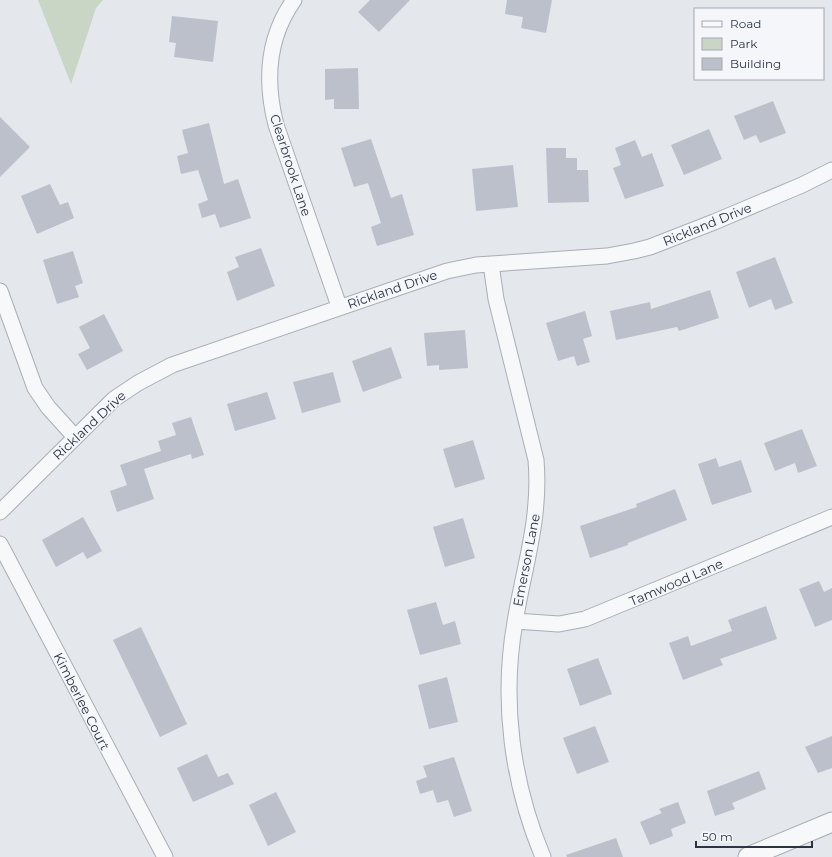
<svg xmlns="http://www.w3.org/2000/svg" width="832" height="857" font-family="Montserrat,sans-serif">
<rect width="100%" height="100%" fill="#e4e7ec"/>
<path fill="#c9d6c5" d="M 38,0 L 103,0 L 96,8 L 71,84 Z"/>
<path fill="#bbc0ca" d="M 370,0 L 410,0 L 379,32 L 358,12 Z
M 507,0 L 552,0 L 546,33 L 521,28 L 523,17 L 505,14 Z
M 172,16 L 218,21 L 213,62 L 174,57 L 176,43 L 169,42 Z
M 358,68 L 359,109 L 334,109 L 334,99 L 325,100 L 325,69 Z
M 773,101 L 786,133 L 760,143 L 756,135 L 744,140 L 734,116 Z
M 0,117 L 30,147 L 0,177 Z
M 209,123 L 224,184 L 238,179 L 251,218 L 220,228 L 215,214 L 202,218 L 198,204 L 208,200 L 198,170 L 181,174 L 177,156 L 188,153 L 182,130 Z
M 709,129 L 722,159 L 684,175 L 671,145 Z
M 371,139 L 391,198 L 402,194 L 414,235 L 377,246 L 371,227 L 381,223 L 368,183 L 354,187 L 341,148 Z
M 635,140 L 642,157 L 652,153 L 664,186 L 625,199 L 613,168 L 621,165 L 615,148 Z
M 546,148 L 566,148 L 566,158 L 577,158 L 577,170 L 588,170 L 589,202 L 548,203 Z
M 513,165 L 518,207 L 476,211 L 472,169 Z
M 50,184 L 60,205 L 68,202 L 74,218 L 37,234 L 21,196 Z
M 261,248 L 275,286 L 237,301 L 227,272 L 239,267 L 235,257 Z
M 73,251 L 83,283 L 75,286 L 79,297 L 57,304 L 43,260 Z
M 775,257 L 793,303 L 775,310 L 771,299 L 749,308 L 736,272 Z
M 710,290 L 719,318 L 679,331 L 677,327 L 616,340 L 610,311 L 650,302 L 651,309 Z
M 585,311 L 592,336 L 583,339 L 590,362 L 577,366 L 574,356 L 558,361 L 546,323 Z
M 104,314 L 123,351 L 87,370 L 78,354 L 90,348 L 79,327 Z
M 465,330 L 468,368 L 439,370 L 439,365 L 427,366 L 424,333 Z
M 391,347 L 402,378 L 363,392 L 352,361 Z
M 333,372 L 341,402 L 302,413 L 293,382 Z
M 267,392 L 276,419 L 235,431 L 227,404 Z
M 191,417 L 204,455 L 192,459 L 191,454 L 144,469 L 154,499 L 117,512 L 110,491 L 127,485 L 120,465 L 161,451 L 158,441 L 176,435 L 172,423 Z
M 802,429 L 817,466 L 798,473 L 795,463 L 775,471 L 764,443 Z
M 473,440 L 485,479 L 455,488 L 443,449 Z
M 716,458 L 719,467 L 741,460 L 752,492 L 712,505 L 698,464 Z
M 675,489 L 687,520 L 628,543 L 628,545 L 590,558 L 580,526 L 637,507 L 636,504 Z
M 83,517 L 102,551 L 87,559 L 83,552 L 56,567 L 42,540 Z
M 463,518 L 475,558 L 445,567 L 433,527 Z
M 819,581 L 824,592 L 832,588 L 832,620 L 815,627 L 799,589 Z
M 436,602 L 443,625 L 455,621 L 461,644 L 420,655 L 407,610 Z
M 766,606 L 777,639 L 720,659 L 723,665 L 683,680 L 669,643 L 688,636 L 691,646 L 732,631 L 728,620 Z
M 141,627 L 187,724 L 160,737 L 113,640 Z
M 598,658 L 612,694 L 580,706 L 567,669 Z
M 447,677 L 458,722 L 429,729 L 418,685 Z
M 595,726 L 609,762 L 577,774 L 563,738 Z
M 832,736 L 832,768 L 818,773 L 805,747 Z
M 207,754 L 218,777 L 228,773 L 234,784 L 193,802 L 177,768 Z
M 454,757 L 472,811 L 454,817 L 448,800 L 437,803 L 433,790 L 420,794 L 416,781 L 427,777 L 423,766 Z
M 759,771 L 766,789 L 732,803 L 735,809 L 715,816 L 707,791 Z
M 276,792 L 296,832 L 268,846 L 249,805 Z
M 678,802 L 686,823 L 671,829 L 673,836 L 650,845 L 640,822 L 662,813 L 659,809 Z
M 616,838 L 623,857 L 567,857 L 566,855 Z"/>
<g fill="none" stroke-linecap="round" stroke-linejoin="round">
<defs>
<path id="minor" d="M 294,0 C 267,38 265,82 276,125 L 339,306
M 491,264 L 496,299 L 536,460 C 541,519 524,566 515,622 C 501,701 512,783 543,857
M 0,291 L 35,388 L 48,407 L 75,437
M 0,512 L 114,399 L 138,383 L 172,365 L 447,271 L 476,265 L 607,256 L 634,251 L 650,247 L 714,222 L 802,185 L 832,170
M 0,544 L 165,857
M 515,621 L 559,624 L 585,619 L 832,517"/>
<path id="tertiary" d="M 748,857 L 832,822"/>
</defs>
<use href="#minor" stroke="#a9aeb7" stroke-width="17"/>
<use href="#tertiary" stroke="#a9aeb7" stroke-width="21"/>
<use href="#minor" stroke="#f7f8fa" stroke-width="15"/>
<use href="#tertiary" stroke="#f7f8fa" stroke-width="19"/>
</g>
<g text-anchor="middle" stroke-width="3" stroke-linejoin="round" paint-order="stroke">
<g font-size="13" fill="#2b3445" stroke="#f4f6f9">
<text transform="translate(291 165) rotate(72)" y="5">Clearbrook Lane</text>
<text transform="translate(707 224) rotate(-22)" y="5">Rickland Drive</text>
<text transform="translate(392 289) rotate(-19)" y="5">Rickland Drive</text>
<text transform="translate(89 425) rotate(-43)" y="5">Rickland Drive</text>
<text transform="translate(526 560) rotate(-79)" y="5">Emerson Lane</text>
<text transform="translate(676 582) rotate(-23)" y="5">Tamwood Lane</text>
<text transform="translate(82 701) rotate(63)" y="5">Kimberlee Court</text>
</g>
</g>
<rect x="694" y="8" width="130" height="72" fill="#f4f6f9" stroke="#a4a8b1"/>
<rect x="702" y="21" width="20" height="6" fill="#f7f8fa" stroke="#a4a8b1"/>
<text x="730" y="28" font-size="12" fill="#2b3445">Road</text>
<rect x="702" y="38" width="20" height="12" fill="#c9d6c5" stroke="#a4a8b1"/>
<text x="730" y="48" font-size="12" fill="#2b3445">Park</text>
<rect x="702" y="58" width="20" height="12" fill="#bbc0ca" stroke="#a4a8b1"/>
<text x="730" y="68" font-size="12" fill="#2b3445">Building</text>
<path d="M696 841v6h116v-6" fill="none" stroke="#2b3445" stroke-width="2"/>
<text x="702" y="841" font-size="12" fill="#2b3445" stroke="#f4f6f9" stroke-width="3" paint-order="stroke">50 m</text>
</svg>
